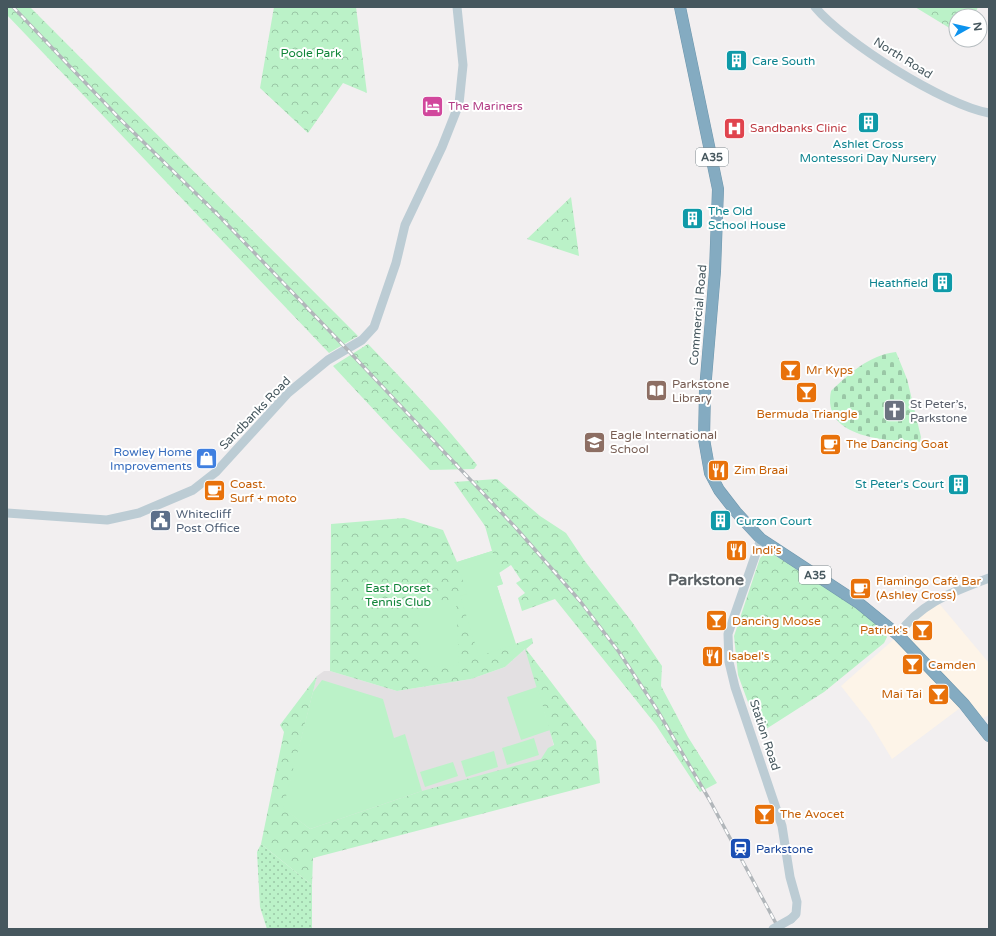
<svg xmlns="http://www.w3.org/2000/svg" width="996" height="936" font-family="'Varela Round',sans-serif">
<defs>
<pattern id="grass-dots" width="8" height="8" patternUnits="userSpaceOnUse"><rect width="8" height="8" fill="#bbf2c8"/><path d="M2 2h.1M6 6h.1" fill="none" stroke="#9ac7a6" stroke-width="1.8" stroke-linecap="round"/></pattern>
<pattern id="forest-crowns" width="20" height="18" patternUnits="userSpaceOnUse"><rect width="20" height="18" fill="#bbf2c8"/><path d="M2 6a3 3 0 1 1 6 0M12 15a3 3 0 1 1 6 0" fill="none" stroke="#9ac7a6"/></pattern>
<pattern id="cemetery-stones" width="16" height="16" patternUnits="userSpaceOnUse"><rect width="16" height="16" fill="#bbf2c8"/><path d="M2 7V4a2 2 0 0 1 4 0v3zM10 15v-3a2 2 0 0 1 4 0v3z" fill="#9ac7a6"/></pattern>
</defs>
<rect width="100%" height="100%" fill="#f2eff0"/>
<path fill="#fdf4e8" d="M 937,601 L 989,663 L 989,715 L 977,721 L 964,705 L 892,759 L 870,723 L 841,686 Z"/>
<path fill="#e3e0e2" d="M 526,648 L 550,730 L 559,768 L 310,829 L 283,808 L 317,676 L 324,671 L 330,671 L 397,691 L 471,679 L 505,667 Z"/>
<path fill="url(#grass-dots)" d="M 261,844 L 312,885 L 312,929 L 267,929 L 260,907 L 257,852 Z"/>
<path fill="url(#forest-crowns)" d="M 7,7 L 30,7 L 358,336 L 329,353 L 7,15 Z
M 274,7 L 356,7 L 367,93 L 343,83 L 308,133 L 260,88 Z
M 915,7 L 978,7 L 974,16 L 956,16 L 956,32 Z
M 571,197 L 579,256 L 527,239 Z
M 368,344 C 406,383 443,422 477,465 L 474,469 L 430,470 L 333,366 Z
M 497,479 L 540,516 L 566,533 L 584,560 L 632,622 L 662,666 L 661,686 L 688,737 L 717,783 L 700,792 L 656,725 L 555,599 L 522,611 L 518,598 L 525,593 L 516,583 L 521,580 L 511,565 L 499,573 L 503,584 L 497,586 L 515,644 L 532,638 L 533,643 L 526,649 L 596,741 L 600,783 L 313,858 L 312,885 L 261,844 L 284,732 L 280,725 L 317,676 L 284,808 L 310,829 L 422,791 L 541,759 L 548,748 L 554,745 L 525,649 L 505,667 L 471,679 L 397,691 L 330,671 L 331,524 L 404,518 L 443,530 L 457,562 L 492,551 L 485,526 L 454,482 Z
M 768,551 C 790,565 879,618 887,637 L 884,643 L 824,692 L 763,731 L 758,728 L 755,721 L 738,675 L 734,636 L 760,558 Z"/>
<path fill="url(#cemetery-stones)" d="M 896,352 L 907,379 L 921,437 L 920,442 C 889,441 821,439 831,391 C 849,374 869,355 896,352 Z"/>
<path fill="#bbf2c8" d="M 492,551 L 503,584 L 497,586 L 516,644 L 479,656 L 460,596 L 467,594 L 457,562 Z
M 456,600 L 459,665 L 421,667 L 418,602 Z
M 322,680 L 383,699 L 394,738 L 405,734 L 422,791 L 310,829 L 283,808 L 313,692 Z
M 537,687 L 550,730 L 521,740 L 507,697 Z
M 534,738 L 539,755 L 507,765 L 502,748 Z
M 494,751 L 498,767 L 466,777 L 461,761 Z
M 453,762 L 458,776 L 425,787 L 420,772 Z"/>
<g fill="none" stroke-linecap="round" stroke-linejoin="round">
<defs>
<path id="highway" d="M 680,7 L 718,189 L 715,271 L 705,390 L 704,439 L 710,473 L 719,490 L 736,512 L 761,539 L 860,604 L 898,635 L 964,704 L 989,736"/>
</defs>
<use href="#highway" stroke="#6f97ad" stroke-width="12"/>
<path stroke="#bcccd4" stroke-width="9" d="M 815,7 C 844,42 944,105 989,113
M 7,513 L 107,520 L 139,513 L 193,490 L 216,472 L 288,393 L 328,360 L 362,340 L 374,327 L 396,263 L 405,225 L 442,147 L 459,104 L 463,65 L 457,7
M 761,539 L 728,634 L 729,662 L 735,687 L 782,826 L 790,877 L 797,902 L 796,914 L 791,919
M 898,635 C 921,602 953,592 989,578"/>
<use href="#highway" stroke="#84abc1" stroke-width="11"/>
<defs>
<path id="rail" d="M 13,7 L 121,120 L 220,217 L 343,345 L 516,528 L 580,601 L 619,652 L 656,708 L 709,799 L 779,929"/>
</defs>
<use href="#rail" stroke="#b1b6ba" stroke-width="3.5"/>
<use href="#rail" stroke="#fff" stroke-width="2" stroke-dasharray="6" stroke-linecap="butt"/>
<path stroke="#bcccd4" stroke-width="9" d="M 773,929 L 791,919"/>
</g>
<defs>
<symbol id="building-square" viewBox="-11 -11 22 22"><rect x="-9" y="-9" width="18" height="18" rx="4" fill="#0f9aa8" stroke="#fff"/><path d="M-4-6H4V6H1V3H-1V6H-4ZM-2.5-4.3h1.7v1.8h-1.7ZM.8-4.3h1.7v1.8H.8ZM-2.5-1h1.7V.8h-1.7ZM.8-1h1.7V.8H.8Z" fill="#fff"/></symbol>
<symbol id="hotel-square" viewBox="-11 -11 22 22"><rect x="-9" y="-9" width="18" height="18" rx="4" fill="#d1479c" stroke="#fff"/><path d="M-6-4.5h1.5V1H6V5H4.5V3h-9V5H-6ZM-4 0a1.8 1.8 0 1 1 3.6 0ZM.5 0V-2.5h3Q6-2.5 6 0Z" fill="#fff"/></symbol>
<symbol id="hospital-square" viewBox="-11 -11 22 22"><rect x="-9" y="-9" width="18" height="18" rx="4" fill="#e0444e" stroke="#fff"/><path d="M-5-5h3v3.5h4V-5h3V5h-3V1.5h-4V5h-3Z" fill="#fff"/></symbol>
<symbol id="bar-square" viewBox="-11 -11 22 22"><rect x="-9" y="-9" width="18" height="18" rx="4" fill="#e8710a" stroke="#fff"/><path d="M-6-5H6L.8 .8V4.5H3.5V6h-7V4.5H-.8V.8Z" fill="#fff"/></symbol>
<symbol id="library-square" viewBox="-11 -11 22 22"><rect x="-9" y="-9" width="18" height="18" rx="4" fill="#8d6e63" stroke="#fff"/><path d="M-6-4Q-3-5.5-.7-3.5V5Q-3 3-6 4ZM6-4Q3-5.5 .7-3.5V5Q3 3 6 4Z" fill="#fff"/></symbol>
<symbol id="church-square" viewBox="-11 -11 22 22"><rect x="-9" y="-9" width="18" height="18" rx="4" fill="#6b7280" stroke="#fff"/><path d="M-1.2-6h2.4v3.5h3.3v2.4h-3.3V6h-2.4V-.1h-3.3v-2.4h3.3Z" fill="#fff"/></symbol>
<symbol id="school-square" viewBox="-11 -11 22 22"><rect x="-9" y="-9" width="18" height="18" rx="4" fill="#8d6e63" stroke="#fff"/><path d="M0-5L7-2L0 1L-7-2ZM-4 1L0 2.5L4 1V4Q0 6-4 4Z" fill="#fff"/></symbol>
<symbol id="cafe-square" viewBox="-11 -11 22 22"><rect x="-9" y="-9" width="18" height="18" rx="4" fill="#e8710a" stroke="#fff"/><path d="M-5.5-4.5H6V0H3Q3 3.5 0 3.5H-2.5Q-5.5 3.5-5.5 0ZM3-3.2v2h1.7v-2ZM-6 4.5H4V6H-6Z" fill="#fff"/></symbol>
<symbol id="shop-square" viewBox="-11 -11 22 22"><rect x="-9" y="-9" width="18" height="18" rx="4" fill="#3f7fe0" stroke="#fff"/><path d="M-5-2.5h2.3a2.7 3.5 0 0 1 5.4 0H5L5.5 6h-11ZM-1.5-2.5h3a1.5 2.3 0 0 0-3 0Z" fill="#fff"/></symbol>
<symbol id="restaurant-square" viewBox="-11 -11 22 22"><rect x="-9" y="-9" width="18" height="18" rx="4" fill="#e8710a" stroke="#fff"/><path d="M-5-6h1v4h1v-4h1v4h1v-4h1v5L-1.5 .5V6h-2V.5L-5-1ZM5-6V6H3V1.5H1.5Q1.5-4 5-6Z" fill="#fff"/></symbol>
<symbol id="civic-square" viewBox="-11 -11 22 22"><rect x="-9" y="-9" width="18" height="18" rx="4" fill="#5c6f8a" stroke="#fff"/><path d="M-.6-6.5H3V-4.5H.6V-3L4-1V1h2V6H-6V1h2V-1L-.6-3ZM-1.2 2.5V6h2.4V2.5Z" fill="#fff"/></symbol>
<symbol id="station-square" viewBox="-11 -11 22 22"><rect x="-9" y="-9" width="18" height="18" rx="4" fill="#1a4fb4" stroke="#fff"/><path d="M-3-6H3Q5-6 5-4V2Q5 4 3 4L4.5 6H3L1.5 4h-3L-3 6H-4.5L-3 4Q-5 4-5 2V-4Q-5-6-3-6ZM-3.5-4v3h7v-3ZM-3.5 1v1.5H-2V1ZM2 1v1.5H3.5V1Z" fill="#fff"/></symbol>
</defs>
<g fill-rule="evenodd">
<use href="#building-square" x="724" y="48" width="25" height="25"/>
<use href="#hotel-square" x="420" y="94" width="25" height="25"/>
<use href="#building-square" x="856" y="110" width="25" height="25"/>
<use href="#hospital-square" x="722" y="116" width="25" height="25"/>
<use href="#building-square" x="680" y="206" width="25" height="25"/>
<use href="#building-square" x="930" y="270" width="25" height="25"/>
<use href="#bar-square" x="778" y="358" width="25" height="25"/>
<use href="#library-square" x="644" y="378" width="25" height="25"/>
<use href="#bar-square" x="794" y="380" width="25" height="25"/>
<use href="#church-square" x="882" y="398" width="25" height="25"/>
<use href="#school-square" x="582" y="430" width="25" height="25"/>
<use href="#cafe-square" x="818" y="432" width="25" height="25"/>
<use href="#shop-square" x="194" y="446" width="25" height="25"/>
<use href="#restaurant-square" x="706" y="458" width="25" height="25"/>
<use href="#building-square" x="946" y="472" width="25" height="25"/>
<use href="#cafe-square" x="202" y="478" width="25" height="25"/>
<use href="#civic-square" x="148" y="508" width="25" height="25"/>
<use href="#building-square" x="708" y="508" width="25" height="25"/>
<use href="#restaurant-square" x="724" y="538" width="25" height="25"/>
<use href="#cafe-square" x="848" y="576" width="25" height="25"/>
<use href="#bar-square" x="704" y="608" width="25" height="25"/>
<use href="#bar-square" x="910" y="618" width="25" height="25"/>
<use href="#restaurant-square" x="700" y="644" width="25" height="25"/>
<use href="#bar-square" x="900" y="652" width="25" height="25"/>
<use href="#bar-square" x="926" y="682" width="25" height="25"/>
<use href="#bar-square" x="752" y="802" width="25" height="25"/>
<use href="#station-square" x="728" y="836" width="25" height="25"/>
</g>
<g text-anchor="middle" stroke-width="4" stroke-linejoin="round" paint-order="stroke">
<g fill="#fff" stroke="#7e898e" stroke-width="1">
<rect x="696" y="148" width="32" height="18" rx="3"/>
<rect x="799" y="566" width="32" height="18" rx="3"/>
</g>
<g font-size="11" font-weight="bold" fill="#46575e">
<text x="712" y="161">A35</text>
<text x="815" y="579">A35</text>
</g>
<g font-size="12" fill="#118539" stroke="#fff">
<text x="311" y="57">Poole Park</text>
<text x="398" y="592">East Dorset<tspan x="398" dy="14">Tennis Club</tspan></text>
</g>
<g font-size="12" fill="#46575e" stroke="#fff">
<text transform="translate(903 58) rotate(32)" y="4">North Road</text>
<text transform="translate(698 315) rotate(-85)" y="4">Commercial Road</text>
<text transform="translate(255 413) rotate(-46)" y="4">Sandbanks Road</text>
<text transform="translate(765 735) rotate(72)" y="4">Station Road</text>
</g>
<g font-size="12" fill="#0d838f" stroke="#fff" text-anchor="start">
<text x="752" y="65">Care South</text>
<text x="868" y="148" text-anchor="middle">Ashlet Cross<tspan x="868" dy="14">Montessori Day Nursery</tspan></text>
<text x="708" y="215">The Old<tspan x="708" dy="14">School House</tspan></text>
<text x="928" y="287" text-anchor="end">Heathfield</text>
<text x="944" y="488" text-anchor="end">St Peter's Court</text>
<text x="736" y="525">Curzon Court</text>
</g>
<g font-size="12" fill="#b23c85" stroke="#fff" text-anchor="start">
<text x="448" y="110">The Mariners</text>
</g>
<g font-size="12" fill="#be3a42" stroke="#fff" text-anchor="start">
<text x="750" y="132">Sandbanks Clinic</text>
</g>
<g font-size="12" fill="#c56008" stroke="#fff" text-anchor="start">
<text x="806" y="374">Mr Kyps</text>
<text x="807" y="418" text-anchor="middle">Bermuda Triangle</text>
<text x="846" y="448">The Dancing Goat</text>
<text x="734" y="474">Zim Braai</text>
<text x="230" y="488">Coast.<tspan x="230" dy="14">Surf + moto</tspan></text>
<text x="752" y="554">Indi's</text>
<text x="876" y="585">Flamingo Café Bar<tspan x="876" dy="14">(Ashley Cross)</tspan></text>
<text x="732" y="625">Dancing Moose</text>
<text x="908" y="634" text-anchor="end">Patrick's</text>
<text x="728" y="660">Isabel's</text>
<text x="928" y="669">Camden</text>
<text x="922" y="698" text-anchor="end">Mai Tai</text>
<text x="780" y="818">The Avocet</text>
</g>
<g font-size="12" fill="#785e54" stroke="#fff" text-anchor="start">
<text x="672" y="388">Parkstone<tspan x="672" dy="14">Library</tspan></text>
<text x="610" y="439">Eagle International<tspan x="610" dy="14">School</tspan></text>
</g>
<g font-size="12" fill="#5b616d" stroke="#fff" text-anchor="start">
<text x="910" y="408">St Peter’s,<tspan x="910" dy="14">Parkstone</tspan></text>
</g>
<g font-size="12" fill="#366cbe" stroke="#fff" text-anchor="end">
<text x="192" y="456">Rowley Home<tspan x="192" dy="14">Improvements</tspan></text>
</g>
<g font-size="12" fill="#4e5e75" stroke="#fff" text-anchor="start">
<text x="176" y="518">Whitecliff<tspan x="176" dy="14">Post Office</tspan></text>
</g>
<g font-size="12" fill="#164399" stroke="#fff" text-anchor="start">
<text x="756" y="853">Parkstone</text>
</g>
<g font-size="16" font-weight="bold" fill="#5b6165" stroke="#fff">
<text x="706" y="585">Parkstone</text>
</g>
</g>
<rect width="996" height="936" fill="none" stroke="#46575e" stroke-width="16"/>
<g transform="translate(968 28) rotate(82)"><circle r="19" fill="#ffffff" stroke="#b5bcbf"/>
<path d="M0-3L7 15L0 10L-7 15Z" fill="#0d93ee"/>
<text y="-6" font-size="11" font-weight="bold" text-anchor="middle" fill="#46575e">N</text>
</g>
</svg>
